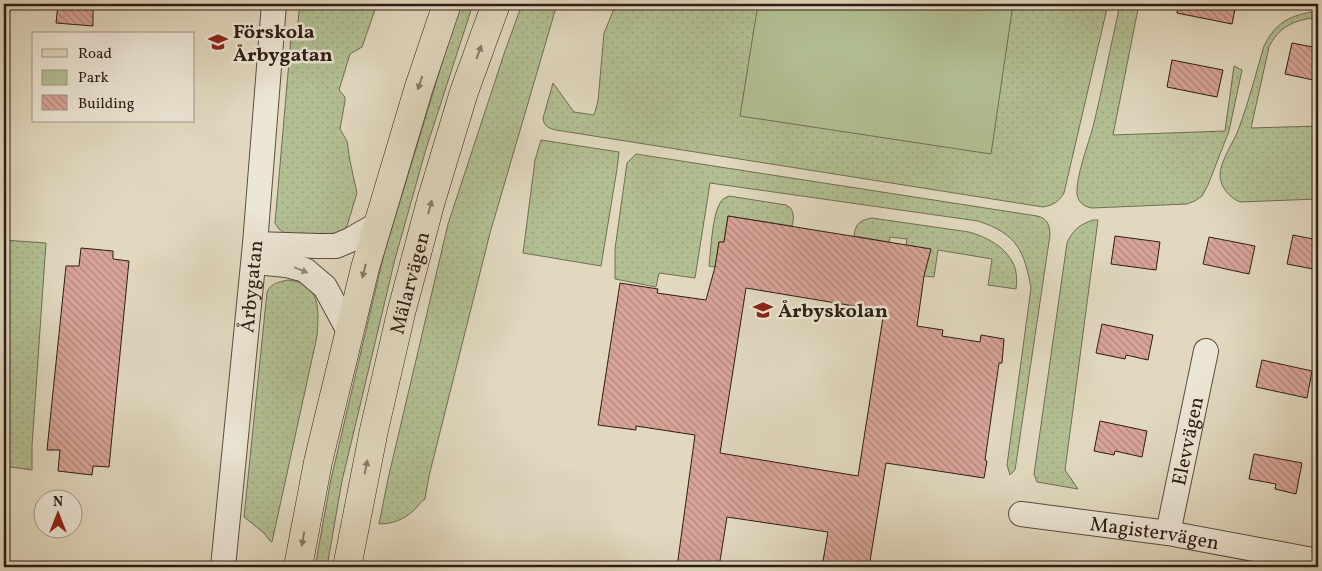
<svg xmlns="http://www.w3.org/2000/svg" width="1322" height="571" font-family="Vollkorn,serif">
<defs>
<pattern id="green-dots" width="8" height="8" patternUnits="userSpaceOnUse" patternTransform="scale(1.25)"><rect width="8" height="8" fill="#b2bf93"/><path d="M2 2h.1M6 6h.1" fill="none" stroke="#99a47e" stroke-width="1.8" stroke-linecap="round"/></pattern>
<pattern id="building-back-hatch" width="6" height="6" patternUnits="userSpaceOnUse" patternTransform="scale(1.25)"><rect width="6" height="6" fill="#d8a498"/><path d="M-1 5l2 2M0 0l6 6M5-1l2 2" fill="none" stroke="#b0857b"/></pattern>
</defs>
<rect width="100%" height="100%" fill="#e1d8bf"/>
<filter id="stains"><feTurbulence type="fractalNoise" baseFrequency=".004" numOctaves="4"/><feColorMatrix values="0 0 0 0 .2 0 0 0 0 .09 0 0 0 0 .02 0 0 0 .5 -.17"/></filter>
<radialGradient id="worn" r=".72"><stop offset=".6" stop-color="#630" stop-opacity="0"/><stop offset="1" stop-color="#630" stop-opacity=".3"/></radialGradient>
<path fill="url(#green-dots)" stroke="#706e54" d="M 300,4 L 377,4 L 362,47 L 350,54 L 339,90 L 345,97 L 345,101 L 340,129 L 347,141 L 350,161 L 357,193 L 347,226 L 340,234 L 331,236 L 286,234 L 279,229 L 275,223 L 291,38 L 296,38 Z
M 460,4 L 473,4 L 426,149 L 395,259 L 342,481 L 327,567 L 315,567 L 331,479 L 384,254 Z
M 522,4 L 557,4 L 490,233 L 429,476 L 425,499 C 420,502 418,507 413,511 C 403,520 392,524 379,524 L 388,479 L 448,224 L 505,51 Z
M 616,4 L 1108,4 L 1064,193 C 1058,202 1054,205 1043,207 L 556,130 C 549,128 544,127 543,118 L 553,83 L 574,112 L 594,115 L 598,101 L 604,33 Z
M 1120,4 L 1139,4 L 1113,135 L 1225,131 L 1234,66 L 1242,70 L 1229,131 L 1208,185 L 1202,196 L 1195,201 L 1187,204 L 1092,208 C 1084,207 1078,202 1077,194 C 1076,176 1088,145 1093,127 C 1103,86 1111,45 1120,4 Z
M 1312,12 L 1314,18 C 1293,20 1278,28 1269,47 L 1251,128 L 1318,126 L 1318,199 L 1240,202 C 1230,198 1220,187 1220,175 C 1220,161 1234,142 1239,128 C 1249,101 1256,73 1264,46 C 1275,24 1288,16 1312,12 Z
M 541,140 L 619,152 L 617,169 L 601,266 L 523,253 L 535,160 Z
M 636,154 L 1037,216 C 1047,218 1050,225 1050,235 L 1015,470 L 1010,475 L 1007,465 L 1031,288 C 1024,250 1017,234 978,221 L 710,183 L 695,278 L 659,273 L 656,287 L 615,279 L 615,249 L 627,163 Z
M 729,196 L 786,205 C 795,209 794,218 792,226 L 728,216 L 724,242 L 719,242 L 715,267 L 709,266 C 711,249 712,217 720,203 C 722,199 725,198 729,196 Z
M 872,218 L 969,232 C 987,237 1006,247 1014,265 C 1017,273 1017,281 1016,289 L 988,285 L 992,259 L 938,250 L 934,277 L 924,276 L 924,248 L 906,245 L 907,239 L 890,237 L 889,242 L 854,236 C 855,224 860,220 872,218 Z
M 1093,220 L 1098,220 L 1065,470 L 1078,489 L 1037,482 L 1034,474 L 1067,243 C 1072,231 1080,224 1093,220 Z
M 4,240 L 46,243 L 32,446 L 32,470 L 4,466 Z
M 288,280 C 321,283 319,310 317,336 L 272,542 L 270,541 L 264,533 L 244,517 L 267,292 C 271,283 279,282 288,280 Z"/>
<path fill="#b2bf93" stroke="#706e54" d="M 758,4 L 1013,4 L 991,154 L 740,116 Z"/>
<path fill="url(#building-back-hatch)" stroke="#2d1d16" fill-rule="evenodd" d="M 58,4 L 93,4 L 93,26 L 56,23 Z
M 1178,4 L 1236,4 L 1232,24 L 1177,13 Z
M 1292,43 L 1318,48 L 1318,81 L 1285,74 Z
M 1172,60 L 1223,70 L 1217,97 L 1167,87 Z
M 728,216 L 931,249 L 924,276 L 917,326 L 943,330 L 942,336 L 980,342 L 981,335 L 1004,339 L 1002,363 L 999,363 L 985,460 L 987,461 L 984,478 L 886,463 L 869,567 L 822,567 L 828,532 L 727,517 L 719,567 L 677,567 L 695,435 L 636,426 L 636,430 L 598,425 L 620,283 L 658,289 L 657,293 L 706,300 L 715,267 L 719,242 L 724,242 ZM 746,288 L 884,311 L 858,476 L 720,453 Z
M 1293,235 L 1318,240 L 1318,270 L 1287,264 Z
M 1115,236 L 1160,242 L 1156,270 L 1111,264 Z
M 1209,237 L 1255,246 L 1249,274 L 1203,264 Z
M 81,248 L 113,251 L 113,259 L 129,261 L 109,467 L 93,466 L 92,475 L 58,471 L 60,450 L 47,450 L 66,266 L 79,266 Z
M 1102,324 L 1153,335 L 1148,360 L 1126,355 L 1125,359 L 1096,353 Z
M 1262,360 L 1312,371 L 1307,398 L 1256,387 Z
M 1100,421 L 1147,431 L 1142,457 L 1115,451 L 1114,455 L 1094,451 Z
M 1254,454 L 1302,463 L 1296,494 L 1275,489 L 1276,484 L 1249,479 Z"/>
<g fill="none" stroke-linecap="round" stroke-linejoin="round">
<defs>
<g id="street">
<path d="M 255,244 L 318,246 L 336,246 L 350,240 L 378,224"/>
<path d="M 254,262 L 286,265 L 305,270 L 325,287 L 350,333"/>
<path id="s1" d="M 1021,514 L 1168,533 L 1318,561"/>
<path id="s2" d="M 1168,533 L 1206,351"/>
<path id="s3" d="M 223,567 L 255,244 L 274,4"/>
</g>
<g id="primary">
<path d="M 298,567 L 318,462 L 365,268 L 419,87 L 447,4"/>
<path id="s4" d="M 347,567 L 374,430 L 401,313 L 431,201 L 464,92 L 496,4"/>
</g>
</defs>
<use href="#street" stroke="#5a4c40" stroke-width="26"/>
<use href="#primary" stroke="#2d1d16" stroke-width="29"/>
<use href="#street" stroke="#ece6d5" stroke-width="24"/>
<use href="#primary" stroke="#e1d8bf" stroke-width="28"/>
</g>
<defs><path id="oneway-solid" d="M-6-.8H1V-3.2L6.5 0L1 3.2V.8H-6Z" transform="scale(1.25)"/></defs>
<g fill="#877a6a">
<use href="#oneway-solid" transform="translate(479 52) rotate(-70)"/>
<use href="#oneway-solid" transform="translate(420 83) rotate(108)"/>
<use href="#oneway-solid" transform="translate(430 207) rotate(-75)"/>
<use href="#oneway-solid" transform="translate(364 271) rotate(104)"/>
<use href="#oneway-solid" transform="translate(366 467) rotate(-79)"/>
<use href="#oneway-solid" transform="translate(303 539) rotate(100)"/>
</g>
<use fill="#968c7f" href="#oneway-solid" transform="translate(301 270) rotate(22)"/>
<defs>
<symbol id="school-bare" viewBox="-9 -9 18 18"><path d="M0-5L7-2L0 1L-7-2ZM-4 1L0 2.5L4 1V4Q0 6-4 4Z" fill="#8f2418" stroke="#ece6d5" stroke-width="2.5" paint-order="stroke"/></symbol>
</defs>
<g fill-rule="evenodd">
<use href="#school-bare" x="204" y="28" width="28" height="28"/>
<use href="#school-bare" x="749" y="296" width="28" height="28"/>
</g>
<g text-anchor="middle" stroke-width="5" stroke-linejoin="round" paint-order="stroke">
<g font-size="20" font-weight="bold" fill="#2d1d16" stroke="#ece6d5" text-anchor="start">
<text x="233" y="38">Förskola<tspan x="233" dy="23">Årbygatan</tspan></text>
<text x="778" y="317">Årbyskolan</text>
</g>
<g font-size="20" fill="#2d1d16" stroke="#ece6d5">
<text dy="7" stroke="none"><textPath href="#s4" startOffset="291">Mälarvägen</textPath></text>
<text dy="7" stroke="none"><textPath href="#s3" startOffset="282">Årbygatan</textPath></text>
<text dy="7" stroke="none"><textPath href="#s2" startOffset="94">Elevvägen</textPath></text>
<text dy="7" stroke="none"><textPath href="#s1" startOffset="135">Magistervägen</textPath></text>
</g>
</g>
<rect width="1322" height="571" fill="none" stroke="#e1d8bf" stroke-width="20"/>
<rect x="5" y="5" width="1312" height="561" fill="none" stroke="#2d1d16" stroke-width="2.5"/>
<rect x="10" y="10" width="1302" height="551" fill="none" stroke="#2d1d16"/>
<rect x="32" y="32" width="162" height="90" fill="#ece6d5" stroke="#a09689"/>
<rect x="42" y="49" width="25" height="8" fill="#e1d8bf" stroke="#a09689"/>
<text x="78" y="58" font-size="15" fill="#2d1d16">Road</text>
<rect x="42" y="70" width="25" height="15" fill="#b2bf93" stroke="#a09689"/>
<text x="78" y="82" font-size="15" fill="#2d1d16">Park</text>
<rect x="42" y="95" width="25" height="15" fill="url(#building-back-hatch)" stroke="#a09689"/>
<text x="78" y="108" font-size="15" fill="#2d1d16">Building</text>
<g transform="translate(58 514)"><circle r="24" fill="#ece6d5" stroke="#a09689"/>
<path d="M0-4L9 19L0 12L-9 19Z" fill="#8f2418"/>
<text y="-8" font-size="14" font-weight="bold" text-anchor="middle" fill="#2d1d16">N</text>
</g>
<rect width="100%" height="100%" filter="url(#stains)"/>
<rect width="100%" height="100%" fill="url(#worn)"/>
</svg>
